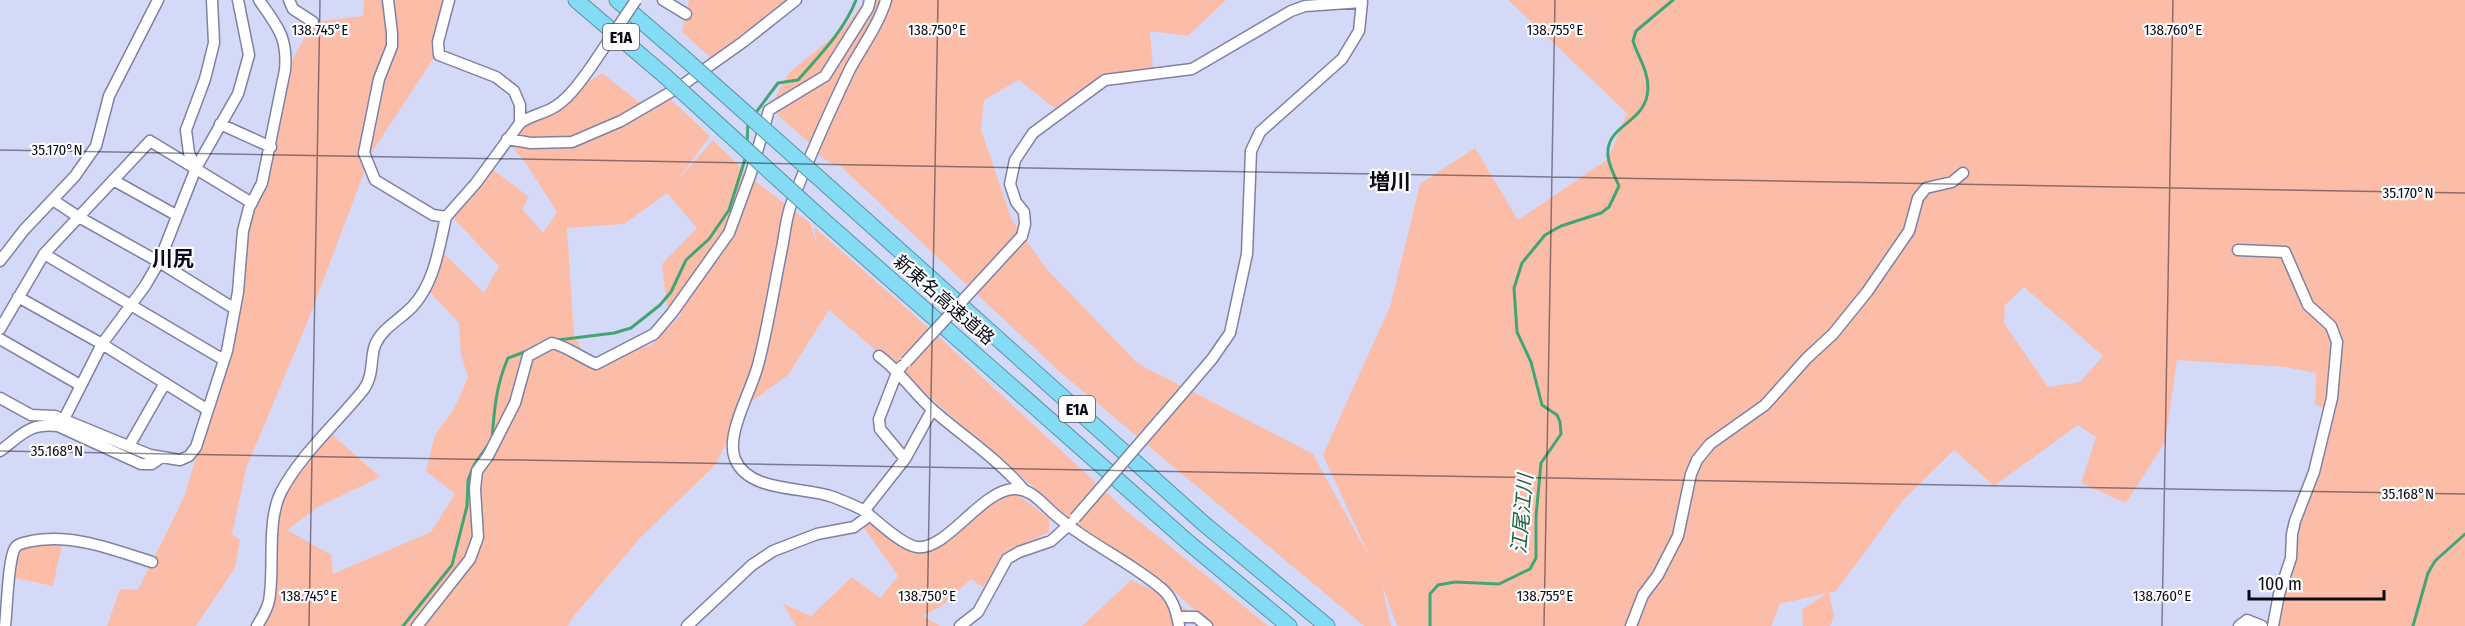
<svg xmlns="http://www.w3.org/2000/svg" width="2465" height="626" font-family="'Fira Sans Condensed','Noto Sans JP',sans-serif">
<rect width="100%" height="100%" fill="#d5d9f8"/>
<path fill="#fcbda8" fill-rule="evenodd" d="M 364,0 L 452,0 L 437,53 L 372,152 L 307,323 L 247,466 L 232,534 L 240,540 L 235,568 L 196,626 L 107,626 L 120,589 L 138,590 L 185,495 L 224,360 L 244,232 L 286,71 L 313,22 L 363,16 Z
M 689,0 L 793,0 L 714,61 L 682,32 Z
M 865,0 L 1226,0 L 1188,36 L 1150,31 L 1153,69 L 1105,80 L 1057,110 L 1019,80 L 984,100 L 981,130 L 1012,220 L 1045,267 L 1137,363 L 1313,454 L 1371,560 L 1323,455 L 1391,304 L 1420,184 L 1475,148 L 1518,220 L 1608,159 L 1627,113 L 1508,0 L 2465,0 L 2465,626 L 2274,626 L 2292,576 L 2301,522 L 2335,414 L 2315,404 L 2316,373 L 2285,367 L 2177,360 L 2165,442 L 2126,503 L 2081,483 L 2096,437 L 2078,425 L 1994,486 L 1954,450 L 1903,500 L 1836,591 L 1829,593 L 1834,616 L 1830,626 L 1803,626 L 1802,610 L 1827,593 L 1780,604 L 1771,626 L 1397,626 L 1382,585 L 1391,626 L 1364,626 L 1060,372 L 838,164 L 834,165 L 821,157 L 812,145 L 769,108 L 789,73 L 846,26 ZM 2024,287 L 2103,356 L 2080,382 L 2048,387 L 2004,323 L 2005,305 Z
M 602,73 L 645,107 L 668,97 L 710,136 L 676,182 L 713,140 L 754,180 L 810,223 L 817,245 L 814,227 L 939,337 L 1124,509 L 1268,626 L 1212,626 L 1176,593 L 1075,523 L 829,310 L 788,375 L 743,408 L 716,464 L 641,537 L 573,617 L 568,626 L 257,626 L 270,603 L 274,539 L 279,536 L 273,537 L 280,494 L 328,431 L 380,477 L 318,507 L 287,530 L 331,555 L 333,574 L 431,532 L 455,494 L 426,471 L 435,435 L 454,409 L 468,378 L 461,354 L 459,323 L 429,291 L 441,251 L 484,293 L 499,266 L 452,217 L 492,169 L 529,197 L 522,209 L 543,233 L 557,212 L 527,165 L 508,142 L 524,124 ZM 667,193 L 697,228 L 662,264 L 667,307 L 682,314 L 651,345 L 589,365 L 574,335 L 567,228 L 624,224 Z
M 1010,489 L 1049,518 L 1049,532 L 1009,551 L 983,587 L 971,579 L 943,605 L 923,616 L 940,626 L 796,626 L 783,604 L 811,616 L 852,577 L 880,598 L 898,576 L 864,528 L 867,522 L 886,528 L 921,550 Z
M 63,540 L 53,586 L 10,577 L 16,547 Z
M 1131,580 L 1167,596 L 1187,610 L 1178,622 L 1178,626 L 1082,626 Z"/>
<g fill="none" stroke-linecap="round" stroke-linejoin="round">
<path stroke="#42a574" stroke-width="3" d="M 754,115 L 778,83 L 798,80 C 819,56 844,31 856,0
M 747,143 L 748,123
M 558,340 L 614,333 L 631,328 L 660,305 L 671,292 L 686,260 L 709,239 L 729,210 L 746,156
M 492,440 C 494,411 496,385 508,358 L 527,351
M 403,626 L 452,565 L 467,506 L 468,480 L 474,465 L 488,445
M 1430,626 L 1430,594 L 1438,585 L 1455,582 L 1499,584 L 1530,569 L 1536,558 L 1536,516 L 1541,463 L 1561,434 L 1560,422 L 1557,415 L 1542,405 L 1531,362 L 1517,332 L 1514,288 L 1522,263 L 1545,235 L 1561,226 L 1601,213 L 1609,207 L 1619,186 C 1615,177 1609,166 1608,156 C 1605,123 1647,125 1648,88 C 1648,70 1638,57 1633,41 L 1636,31 L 1673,0
M 2413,626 L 2428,573 L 2435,561 L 2465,534"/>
<defs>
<path id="minor" d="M 289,0 L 293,9 L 313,22
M 388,0 L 392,33 L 392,46 L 379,79 L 364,153 L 375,180 L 433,215 L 446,217 L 476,183 L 520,123 L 520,105 L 514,91 L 496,77 L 439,55 L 438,42 L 449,0
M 663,0 L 686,14
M 886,0 C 879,24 862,47 850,69 C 829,113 809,157 792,202 C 786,216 785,233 782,248 C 774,287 768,327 758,365 C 752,390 725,434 735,459 C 749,493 803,486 833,497 C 843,501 857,506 866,512 C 878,522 902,545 917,547 C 946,551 981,491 1013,489 C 1030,488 1040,501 1052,512 C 1085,542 1128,560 1162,589 C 1173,598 1177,613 1179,626
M 520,123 C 530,116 541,114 551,109 C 568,100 580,82 591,67
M 220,124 L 271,147
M 507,139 L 531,143 L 572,142 L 621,121 L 681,86 L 743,42 L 796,0
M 196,168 L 189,153 L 186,130 L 205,79 L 214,43 L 212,0
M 113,180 L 176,215
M 53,200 L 77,216 L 159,262 L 235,309
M 1022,236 L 1025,224 L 1024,212 L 1016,202 L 1010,184 L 1015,160 L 1033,133 L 1105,80 L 1192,69 L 1291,11 L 1305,6 L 1362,2 L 1359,31 L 1342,59 L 1260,132 L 1251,151 L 1247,254 L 1230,333 L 1212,359 L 1183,393
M 2238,250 L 2285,252 L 2308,305 L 2331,326 L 2337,342 L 2332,398 L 2314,472 L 2295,521 L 2292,534 L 2291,558 L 2279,594 L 2273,626
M 44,254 L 224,360
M 0,261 L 24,230 L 75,176 L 96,146 L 109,96 L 158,0
M 18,297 L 102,344 L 208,410
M 0,329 L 44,254 L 150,141 L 252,203
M 0,339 L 80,385
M 879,356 C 902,373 914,394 934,411 C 965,438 998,459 1024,490
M 0,398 L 31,415 L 55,416 L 150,455 L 180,460 L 189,456 L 196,447 L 227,351 L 238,292 L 243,231 L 249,208 L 262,183 L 285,70 C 288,37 277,26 259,0
M 64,419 L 102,344 L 145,286 L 159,262 L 196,168 L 238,94 L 249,55 L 238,0
M 129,446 L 165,383
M 0,451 C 22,435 28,423 58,426 L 141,464 L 152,464 L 162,457
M 905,459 L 932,410
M 864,511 L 905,459 L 880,429 L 879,419 L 898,370 L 902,366
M 1177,617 L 1196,617 L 1207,626
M 5,626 C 7,610 8,559 15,548 C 17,544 23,543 27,542 C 69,532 112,549 152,562
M 257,626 C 262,618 267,610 269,601 C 275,569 266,522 281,492 C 301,454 337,423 364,389 C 374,375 370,359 375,345 C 382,328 401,319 413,306 C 435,282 439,247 446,217
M 417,626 L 470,559 L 478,537 L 475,489 L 477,471 L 488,456 L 515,403 L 528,356 L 552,343 C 568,347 580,357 596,364 L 654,334 L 672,313 L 729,233 L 751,173 L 769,110 L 825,76 L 868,8 L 870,0
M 687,626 L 752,565 L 773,551 L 817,534 L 854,527 L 869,516
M 960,626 L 978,612 L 1007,559 L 1019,552 L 1051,541 L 1071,523
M 1631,626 L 1643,595 L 1658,575 L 1678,536 L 1691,474 L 1697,460 L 1710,444 L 1765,405 L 1807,358 L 1833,334 L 1867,292 L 1909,231 L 1918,198 L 1926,188 L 1952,182 L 1963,173
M 2239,626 L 2247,620 L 2262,626"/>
<path id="highway" d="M 576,0 L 665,76
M 617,0 L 683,57
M 830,188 L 1203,523 L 1327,626
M 821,218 L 1189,543 L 1289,626"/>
</defs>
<use href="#minor" stroke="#7d82a5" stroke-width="13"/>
<use href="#highway" stroke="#5992a7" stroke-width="17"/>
<use href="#minor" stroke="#fff" stroke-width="10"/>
<use href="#highway" stroke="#84dbf4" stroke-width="15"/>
<defs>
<path id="minor-bridge" d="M 591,67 L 636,0
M 906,362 L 1022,236
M 1075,518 L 1183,393"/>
<path id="highway-bridge" d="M 683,57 L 830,188
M 665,76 L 821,218"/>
</defs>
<use href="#minor-bridge" stroke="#7d82a5" stroke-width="13" stroke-linecap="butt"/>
<use href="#highway-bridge" stroke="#5992a7" stroke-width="17" stroke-linecap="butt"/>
<use href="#minor-bridge" stroke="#fff" stroke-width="10"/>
<use href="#highway-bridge" stroke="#84dbf4" stroke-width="15"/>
</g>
<path fill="none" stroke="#0a0b18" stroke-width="1.5" stroke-opacity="0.45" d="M 0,150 L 2465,193M 0,451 L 2465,494M 309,626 L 320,0M 927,626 L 938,0M 1544,626 L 1555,0M 2162,626 L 2173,0"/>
<g text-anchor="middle" stroke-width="4.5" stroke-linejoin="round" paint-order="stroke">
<g fill="#fdfdfd" stroke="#53545d" stroke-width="1.5">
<rect x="603" y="24" width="36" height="26" rx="4.5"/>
<rect x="1059" y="396" width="36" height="26" rx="4.5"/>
</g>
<g font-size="16" font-weight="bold" fill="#0a0b18">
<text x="621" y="43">E1A</text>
<text x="1077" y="415">E1A</text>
</g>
<g font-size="18" fill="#0a0b18" stroke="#fdfdfd">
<text transform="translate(944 300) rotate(41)" y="6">新東名高速道路</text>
</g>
<g font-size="20" font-style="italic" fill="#1b6241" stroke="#fdfdfd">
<text transform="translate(1522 514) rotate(-85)" y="7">江尾江川</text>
</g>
<g font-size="21" font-weight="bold" fill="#0a0b18" stroke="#fdfdfd">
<text x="1390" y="189">増川</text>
<text x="173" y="266">川尻</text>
</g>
</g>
<g font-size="15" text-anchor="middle" fill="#0a0b18" stroke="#fdfdfd" stroke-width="4.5" stroke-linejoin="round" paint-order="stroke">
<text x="320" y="35">138.745°E</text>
<text x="937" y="35">138.750°E</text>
<text x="1555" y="35">138.755°E</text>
<text x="2173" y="35">138.760°E</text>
<text x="57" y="155">35.170°N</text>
<text x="2408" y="198">35.170°N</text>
<text x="57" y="456">35.168°N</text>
<text x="2408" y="499">35.168°N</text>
<text x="309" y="601">138.745°E</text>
<text x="927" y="601">138.750°E</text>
<text x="1545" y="601">138.755°E</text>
<text x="2162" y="601">138.760°E</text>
</g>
<path d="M2249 590v9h135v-9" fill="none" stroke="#0a0b18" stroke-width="3"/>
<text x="2258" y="590" font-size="18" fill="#0a0b18" stroke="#fdfdfd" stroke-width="4.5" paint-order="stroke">100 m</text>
</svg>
